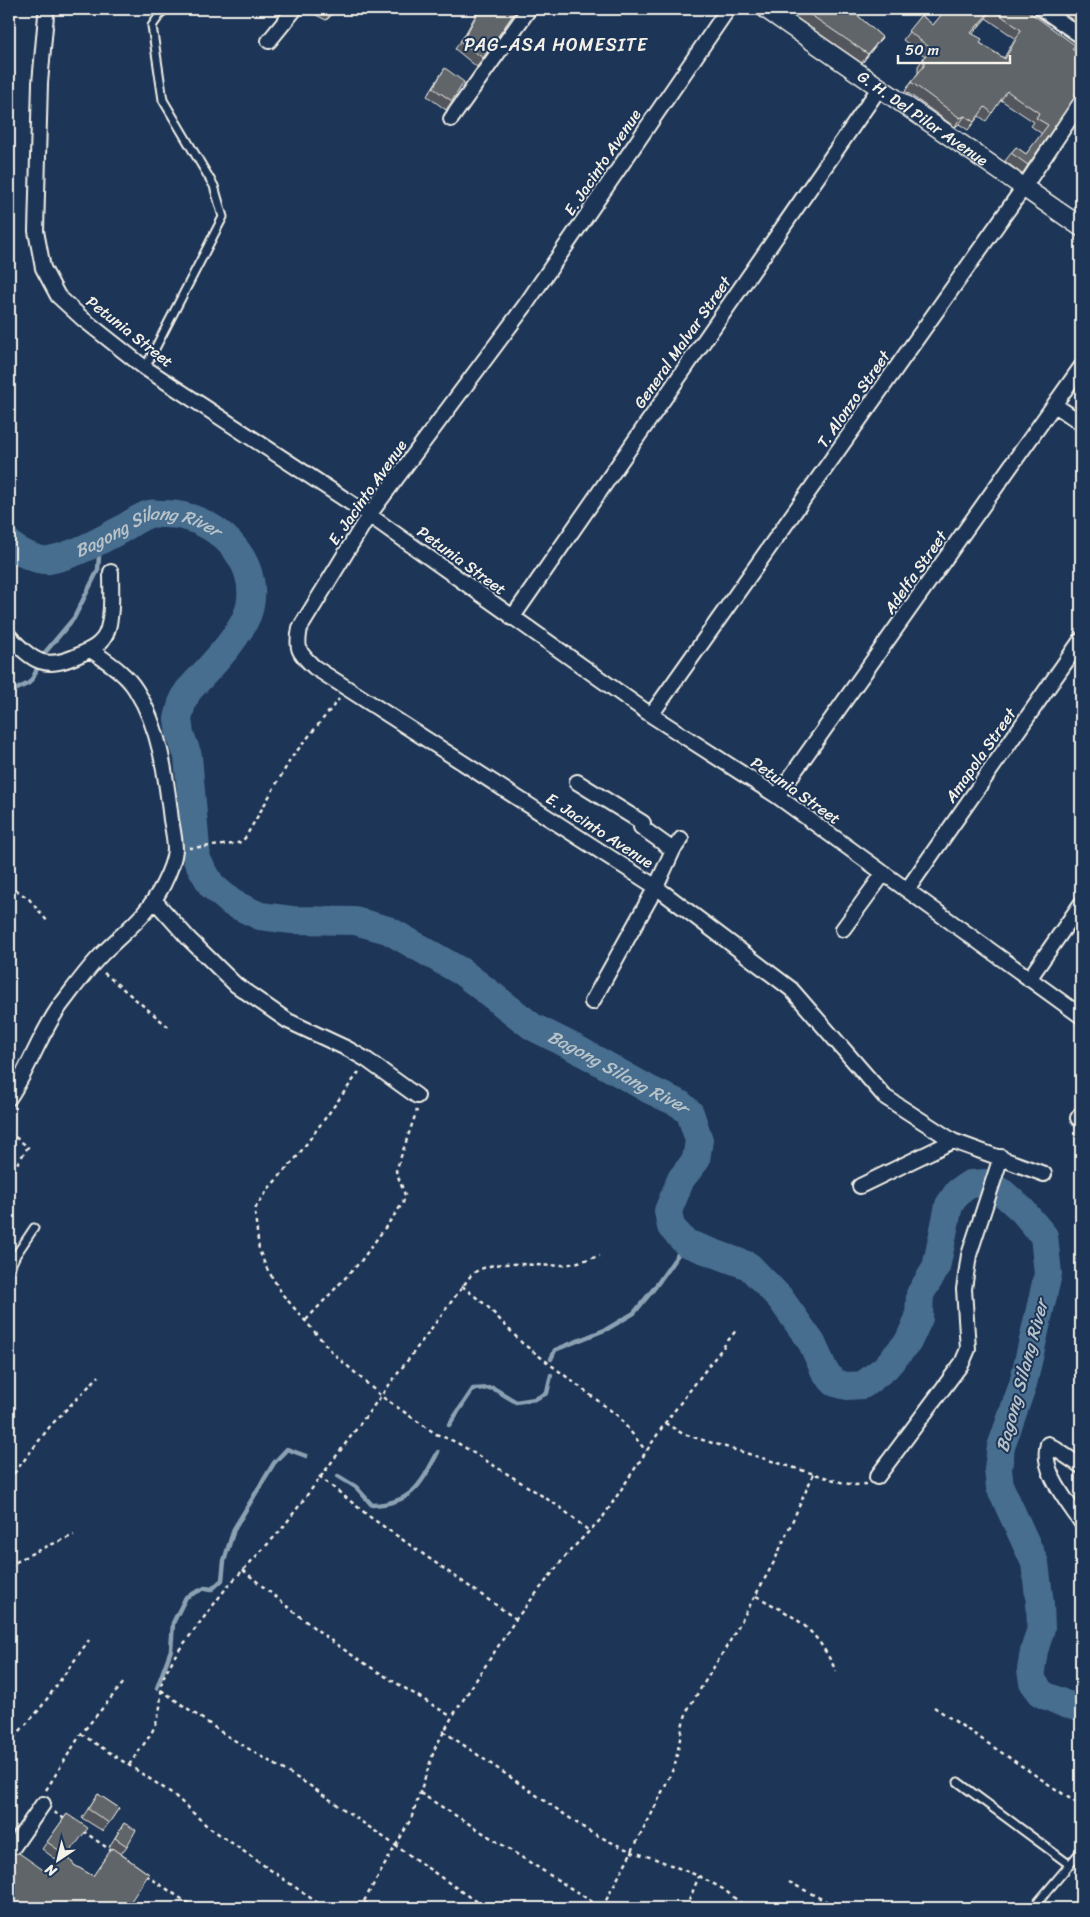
<svg xmlns="http://www.w3.org/2000/svg" width="1090" height="1917" font-family="Sriracha,sans-serif">
<rect width="100%" height="100%" fill="#1d3557"/>
<filter id="ink" filterUnits="userSpaceOnUse"><feTurbulence type="fractalNoise" baseFrequency=".02" numOctaves="2"/><feDisplacementMap in="SourceGraphic" scale="10" xChannelSelector="R" yChannelSelector="G"/><feConvolveMatrix kernelMatrix="1 2 1 2 8 2 1 2 1" color-interpolation-filters="sRGB"/></filter>
<g filter="url(#ink)">
<g fill="none" stroke-linecap="round" stroke-linejoin="round">
<path stroke="#8ca2b3" stroke-width="4.5" d="M 9,693 L 29,683 L 34,676 L 42,656 L 74,618 L 98,570 L 100,541
M 551,1359 L 555,1350 L 607,1329 L 634,1313 L 656,1286 L 686,1243
M 449,1425 L 473,1389 L 493,1388 L 516,1402 L 535,1399 L 547,1393 L 551,1375
M 338,1476 L 356,1487 L 372,1505 C 412,1504 421,1484 438,1452
M 157,1688 L 171,1650 L 173,1623 L 186,1597 L 205,1588 L 212,1589 L 222,1580 L 224,1561 L 234,1529 L 274,1463 L 287,1449 L 306,1456"/>
<path stroke="#476d8f" stroke-width="28" id="s1" d="M 9,543 C 15,551 39,562 49,560 C 75,555 100,541 122,529 C 130,524 140,517 149,514 C 153,513 159,514 164,514 C 212,513 263,559 249,610 C 241,637 207,670 188,691 L 182,703 L 178,719 L 180,734 L 188,756 L 197,860 L 212,886 L 232,903 L 260,916 L 292,920 L 355,921 L 388,930 L 462,972 L 533,1027 L 575,1048 L 650,1090 L 680,1104 L 690,1113 L 699,1140 L 696,1160 L 681,1179 L 668,1211 L 671,1227 L 686,1243 L 749,1266 L 780,1298 L 812,1343 L 825,1372 L 835,1383 L 847,1386 L 863,1385 L 885,1368 L 908,1342 L 919,1318 L 920,1294 L 936,1268 L 949,1205 L 958,1192 L 970,1184 L 985,1183 L 1003,1193 L 1022,1210 L 1044,1236 L 1048,1274 L 1023,1384 L 1001,1447 L 998,1469 L 1000,1487 L 1035,1563 L 1040,1604 L 1041,1628 L 1034,1651 L 1031,1670 L 1033,1682 L 1042,1694 L 1065,1704 L 1081,1708"/>
<defs>
<path id="service" d="M 145,368 L 223,217 L 214,186 L 163,100 L 152,26 L 164,9
M 9,1270 L 16,1255 L 34,1228
M 958,1782 L 1070,1865
M 1033,1908 L 1081,1851"/>
<path id="minor" d="M 728,9 L 524,307 L 369,515 L 300,628 C 296,649 298,652 314,667 L 656,887 L 791,989 L 885,1097 L 953,1141
M 1042,9 L 1081,36
M 46,15 L 40,83 L 36,231 L 43,268 L 58,296 L 83,319 L 145,368 L 369,515 L 651,715 L 777,796 L 1081,1016
M 269,41 L 295,9
M 451,119 L 529,9
M 1055,405 L 1081,423
M 512,618 L 880,87
M 9,636 C 34,662 44,671 79,655 C 90,650 101,645 106,634 C 113,618 111,590 111,572
M 651,715 L 1024,187 L 1081,102
M 577,782 L 643,823 L 641,827 L 673,850
M 777,796 L 1081,367
M 907,890 L 1081,640
M 154,900 L 189,939 L 236,985 L 288,1021 L 348,1049 L 367,1060 L 417,1096
M 843,929 L 884,873
M 1029,979 L 1081,904
M 592,1002 L 656,887 L 673,850 L 681,839
M 9,1098 C 29,1069 40,1034 60,1006 C 74,988 87,969 103,953 C 127,929 146,917 163,885 C 168,875 174,862 175,850 C 175,840 173,830 171,820 C 166,776 160,728 136,690 C 126,673 106,661 91,650
M 1078,1118 L 1081,1114
M 860,1186 L 953,1141 L 1044,1174
M 1081,1466 L 1048,1444 C 1040,1470 1067,1501 1081,1522
M 877,1477 L 962,1363 L 968,1349 L 964,1289 L 969,1255 L 1001,1157
M 9,1853 L 43,1804"/>
<g id="tertiary">
<path id="s2" d="M 766,9 L 1081,227"/>
</g>
</defs>
<use href="#service" stroke="#f4f1e8" stroke-width="11"/>
<use href="#minor" stroke="#f4f1e8" stroke-width="18"/>
<use href="#tertiary" stroke="#f4f1e8" stroke-width="21"/>
<path stroke="#f4f1e8" stroke-width="2.5" stroke-dasharray="4 4" stroke-linecap="butt" d="M 189,848 L 234,844 L 241,842 L 245,838 L 292,757 L 339,699
M 9,885 L 29,899 L 48,922
M 104,973 L 171,1029
M 359,1072 L 296,1158 L 269,1188 L 256,1207 L 255,1214 L 259,1250 L 266,1267 L 283,1295 L 332,1352 L 381,1396 L 436,1434 L 456,1442 L 530,1488 L 561,1508 L 589,1531
M 9,1132 L 28,1147 L 9,1176
M 462,1286 L 487,1306 L 522,1343 L 618,1416 L 646,1451
M 306,1320 L 361,1261 L 403,1203 L 405,1195 L 396,1171 L 417,1110
M 665,1423 L 683,1434 L 844,1483 L 855,1485 L 866,1484
M 319,1476 L 370,1517 L 516,1619
M 9,1480 L 51,1425 L 99,1376
M 9,1567 C 28,1553 51,1545 74,1535
M 243,1570 C 273,1595 302,1619 333,1642 C 371,1669 412,1692 452,1717
M 756,1596 C 799,1619 814,1626 836,1671
M 161,1690 L 224,1734 L 309,1785 L 485,1908
M 934,1707 L 1081,1806
M 443,1731 L 590,1832 L 632,1852 L 653,1858 L 699,1876 L 723,1889 L 747,1908
M 81,1734 L 173,1794 L 206,1825 L 325,1908
M 9,1743 L 39,1710 L 89,1640
M 129,1765 L 151,1734 L 157,1721 L 160,1707 L 162,1680 L 176,1654 L 227,1587 L 281,1530 L 472,1274 C 497,1256 532,1268 562,1265 C 575,1264 587,1259 600,1256
M 46,1790 L 81,1734 L 125,1681
M 420,1793 L 602,1908 L 651,1815 L 675,1765 L 683,1723 L 688,1709 L 730,1641 L 774,1562 L 814,1473
M 54,1812 L 66,1820
M 83,1831 L 113,1852
M 146,1875 L 195,1908
M 789,1882 L 839,1908
M 364,1902 L 374,1908
M 360,1908 L 411,1819 L 435,1748 L 452,1717 L 516,1619 L 568,1553 L 603,1517 L 665,1423 L 737,1329
M 686,1908 L 699,1876"/>
<use href="#service" stroke="#1d3557" stroke-width="7"/>
<use href="#minor" stroke="#1d3557" stroke-width="14"/>
<use href="#tertiary" stroke="#1d3557" stroke-width="18"/>
</g>
<path fill="#53575c" stroke="#f4f1e8" fill-rule="evenodd" d="M 317,9 L 339,9 L 326,20 L 314,14 Z
M 479,9 L 517,9 L 477,67 L 455,49 L 463,38 Z
M 784,9 L 859,9 L 856,14 L 882,37 L 862,63 Z
M 944,9 L 1025,9 L 1072,49 L 1081,56 L 1081,94 L 1074,97 L 1022,174 L 1005,161 L 1016,147 L 1026,154 L 1042,134 L 1031,126 L 1034,122 L 1001,100 L 986,121 L 979,116 L 968,130 L 959,124 L 955,127 L 905,91 L 918,73 L 918,66 L 925,56 L 903,40 L 921,15 L 933,25 L 941,16 ZM 986,18 L 1015,38 L 1004,58 L 980,43 L 972,34 Z
M 1057,9 L 1081,9 L 1081,26 Z
M 445,68 L 452,101 L 446,110 L 427,96 Z
M 98,1794 L 119,1808 L 103,1831 L 82,1818 Z
M 67,1814 L 68,1857 L 74,1865 L 93,1876 L 112,1849 L 109,1847 L 124,1823 L 127,1846 L 121,1854 L 149,1874 L 9,1908 L 9,1852 L 49,1874 L 58,1861 L 42,1849 Z"/>
<path fill="#44474b" stroke="#f4f1e8" d="M 336,9 L 339,9 L 326,20 L 332,12 Z
M 992,9 L 986,18 L 966,42 L 971,33 Z
M 882,37 L 876,45 L 862,63 L 868,54 Z
M 1081,88 L 1081,94 L 1074,97 L 1080,89 Z
M 965,116 L 959,124 L 955,127 L 960,118 Z"/>
<path fill="#61656b" stroke="#f4f1e8" fill-rule="evenodd" d="M 326,9 L 336,9 L 332,12 Z
M 480,9 L 517,9 L 483,58 L 460,41 L 467,33 Z
M 802,9 L 859,9 L 856,14 L 882,37 L 868,54 Z
M 946,9 L 1025,9 L 1075,45 L 1072,49 L 1081,56 L 1081,88 L 1080,89 L 1028,165 L 1011,153 L 1016,147 L 1026,154 L 1048,125 L 1036,118 L 1039,113 L 1007,91 L 992,113 L 985,107 L 974,122 L 965,116 L 960,118 L 911,82 L 924,66 L 924,57 L 933,50 L 908,31 L 921,15 L 933,25 ZM 992,9 L 1021,30 L 1005,59 L 980,43 L 982,39 L 971,33 Z
M 1075,9 L 1081,9 L 1081,13 Z
M 445,68 L 464,82 L 452,101 L 433,88 Z
M 98,1794 L 119,1808 L 109,1823 L 88,1809 Z
M 67,1814 L 88,1828 L 67,1856 L 74,1865 L 93,1876 L 112,1848 L 149,1874 L 131,1901 L 141,1908 L 9,1908 L 9,1851 L 14,1854 L 19,1853 L 49,1874 L 63,1853 L 47,1842 Z
M 124,1823 L 136,1830 L 127,1846 L 115,1838 Z
M 9,1827 L 14,1831 L 9,1839 Z"/>
</g>
<g text-anchor="middle" stroke-width="4" stroke-linejoin="round" paint-order="stroke">
<g font-size="16" fill="#f4f1e8" stroke="#1d3557">
<text dy="6" stroke="none"><textPath href="#s2" startOffset="191">G. H. Del Pilar Avenue</textPath></text>
<text transform="translate(602 162) rotate(-56)" y="6">E. Jacinto Avenue</text>
<text transform="translate(130 331) rotate(38)" y="6">Petunia Street</text>
<text transform="translate(682 342) rotate(-55)" y="6">General Malvar Street</text>
<text transform="translate(853 399) rotate(-55)" y="6">T. Alonzo Street</text>
<text transform="translate(367 492) rotate(-55)" y="6">E. Jacinto Avenue</text>
<text transform="translate(462 560) rotate(36)" y="6">Petunia Street</text>
<text transform="translate(915 572) rotate(-55)" y="6">Adelfa Street</text>
<text transform="translate(980 755) rotate(-55)" y="6">Amapola Street</text>
<text transform="translate(796 790) rotate(35)" y="6">Petunia Street</text>
<text transform="translate(600 830) rotate(33)" y="6">E. Jacinto Avenue</text>
</g>
<g font-size="18" letter-spacing="1" fill="#f4f1e8" stroke="#1d3557">
<text x="556" y="51">PAG-ASA HOMESITE</text>
</g>
<g font-size="18" font-style="italic" fill="#b7c3c9" stroke="#1d3557">
<text dy="6" stroke="none"><textPath href="#s1" startOffset="151">Bagong Silang River</textPath></text>
<text dy="6" stroke="none"><textPath href="#s1" startOffset="1080">Bagong Silang River</textPath></text>
<text transform="translate(1022 1376) rotate(-75)" y="6">Bagong Silang River</text>
</g>
</g>
<rect width="1090" height="1917" fill="none" stroke="#1d3557" stroke-width="30"/>
<rect x="15" y="15" width="1060" height="1887" fill="none" stroke="#f4f1e8" stroke-width="2" filter="url(#ink)"/>
<g transform="translate(58 1860) rotate(215)" stroke="#1d3557" stroke-width="4" paint-order="stroke">
<path d="M0-4L9 19L0 12L-9 19Z" fill="#f4f1e8"/>
<text y="-8" font-size="14" font-weight="bold" text-anchor="middle" fill="#f4f1e8">N</text>
</g>
<path d="M898 55v8h112v-8" fill="none" stroke="#f4f1e8" stroke-width="2.5"/>
<text x="905" y="55" font-size="15" fill="#f4f1e8" stroke="#1d3557" stroke-width="4" paint-order="stroke">50 m</text>
</svg>
